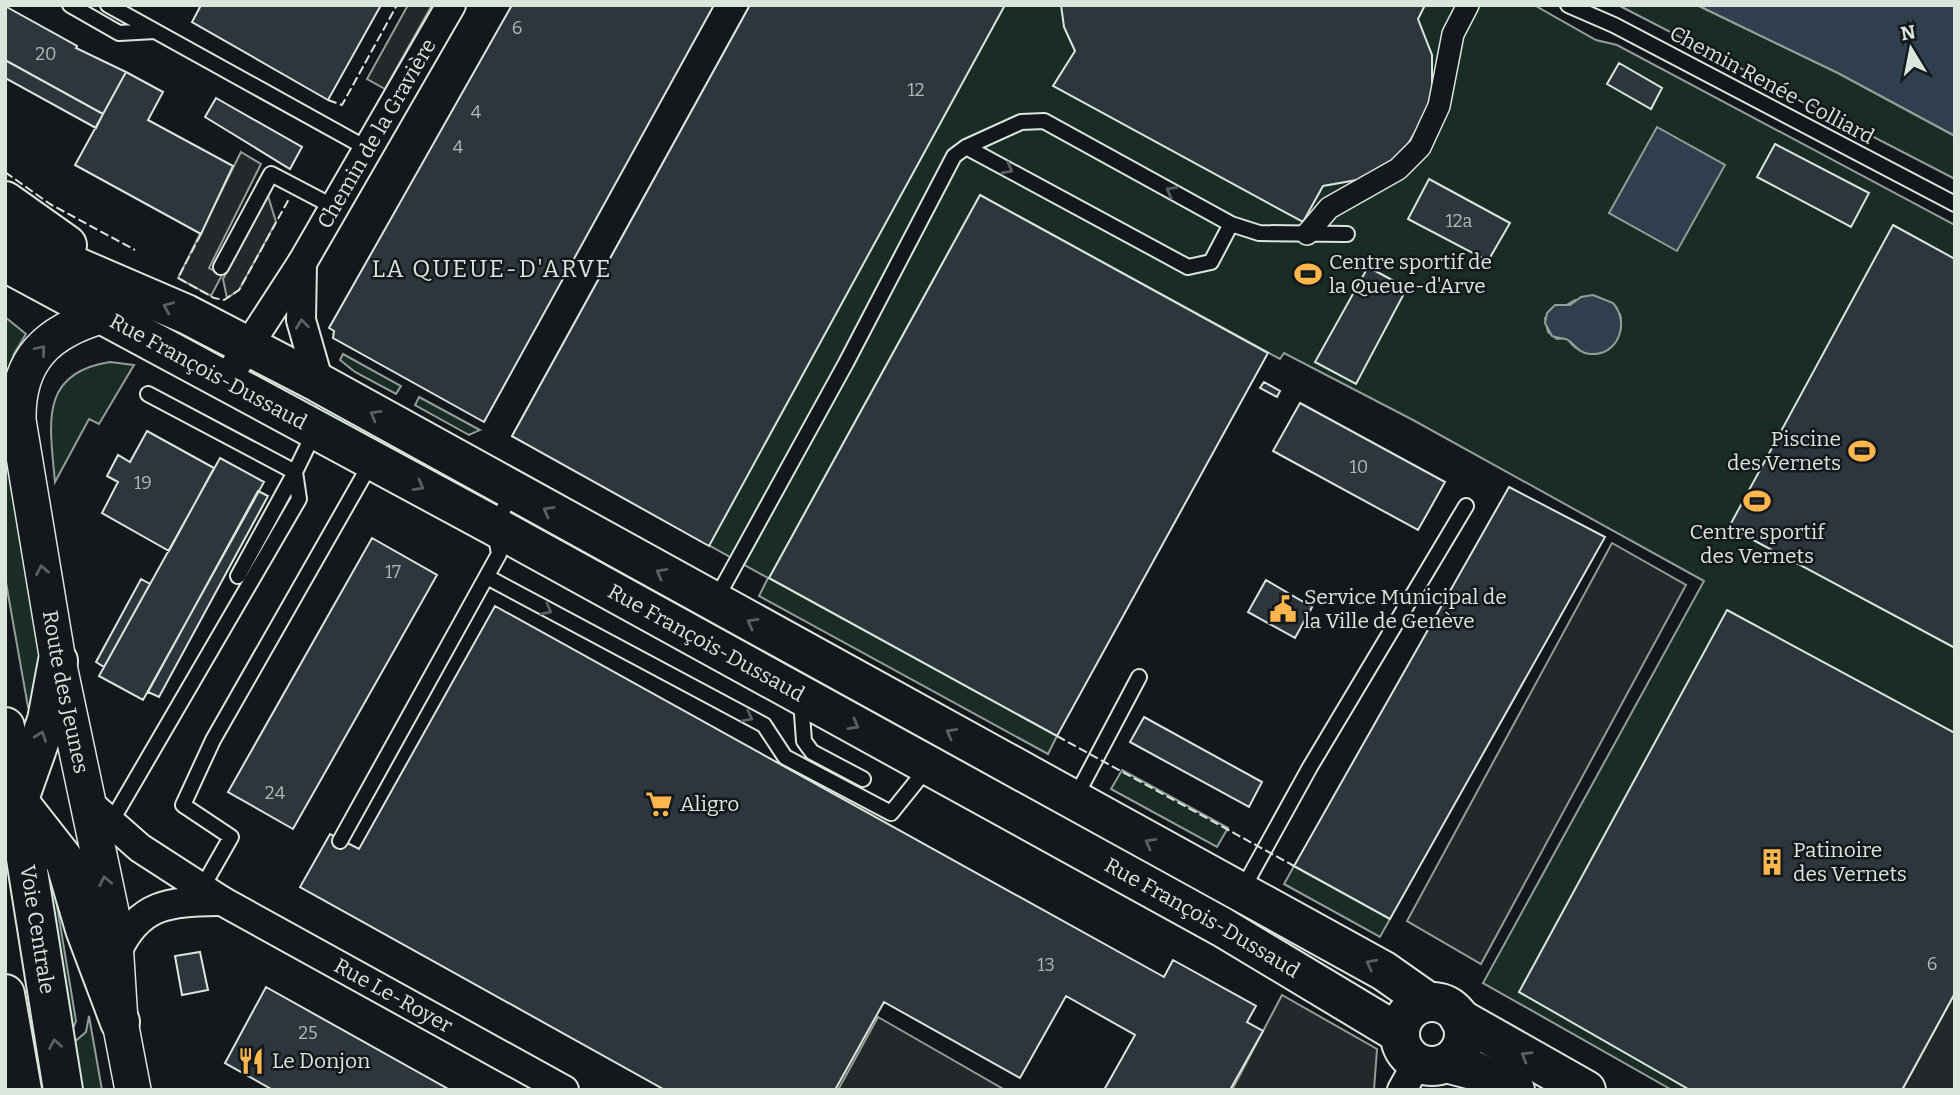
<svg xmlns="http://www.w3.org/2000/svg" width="1960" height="1095" font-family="Bitter,serif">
<rect width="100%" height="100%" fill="#14181c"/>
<path fill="#1a2d24" stroke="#939e99" stroke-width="2" fill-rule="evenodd" d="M 750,5 L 1534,5 L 1596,40 L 1617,45 L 1955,225 L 1955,1090 L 1672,1090 L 1483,983 L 1704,581 L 1413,420 L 1284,353 L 1280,359 L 980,195 L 769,578 L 1057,736 L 1048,754 L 759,596 L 768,578 L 512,436 ZM 1575,300 L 1620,314 C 1628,347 1586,369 1567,338 L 1557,339 L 1548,332 L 1545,318 Z
M 1618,5 L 1697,5 L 1838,73 L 1955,136 L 1955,179 Z
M 5,317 L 26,334 L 14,354 L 5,382 Z
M 343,354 L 401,386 L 396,394 L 355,372 L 340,360 Z
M 110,362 L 134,365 L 99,424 L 89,419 L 55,482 C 50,425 38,373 110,362 Z
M 419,397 L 480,430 L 469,435 L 415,405 Z
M 318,404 L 477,490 L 473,497 L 314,411 Z
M 5,438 L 41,645 L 39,707 L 28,707 L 5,577 Z
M 559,537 L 1029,796 L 1028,799 L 556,539 Z
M 1122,770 L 1228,828 L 1217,847 L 1111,789 Z
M 44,862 L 50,863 L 76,1021 L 74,1026 L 69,1026 Z
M 1294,866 L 1390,919 L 1380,937 L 1284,884 Z
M 89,1016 L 102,1090 L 80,1090 L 72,1044 L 86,1032 Z"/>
<path fill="#24282b" stroke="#939e99" stroke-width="2" d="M 408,5 L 432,5 L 385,89 L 367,79 Z
M 241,152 L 261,164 L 209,268 L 222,275 L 211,296 L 178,278 Z
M 268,196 L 276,222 L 239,290 L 227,298 L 223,279 Z
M 1612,543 L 1686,585 L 1481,964 L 1407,921 Z
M 1955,993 L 1955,1090 L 1902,1090 Z
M 1282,995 L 1377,1049 L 1374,1090 L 1232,1090 Z
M 878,1017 L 1005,1090 L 838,1090 Z"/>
<path fill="#2f3f4d" stroke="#939e99" stroke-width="2" d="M 1697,5 L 1955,5 L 1955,136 L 1838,73 Z
M 1657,127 L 1725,165 L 1677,251 L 1609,213 Z
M 1593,295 L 1613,303 C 1630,322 1619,356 1590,354 C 1578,353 1576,345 1568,340 C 1565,338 1557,338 1552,336 L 1545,323 L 1547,313 L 1555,305 L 1570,305 L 1581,297 Z"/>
<path fill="#2c363c" stroke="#d8e6dc" stroke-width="2" d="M 201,5 L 381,5 L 328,100 L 192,22 Z
M 512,5 L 714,5 L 484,422 L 333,338 L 334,331 L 329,328 Z
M 750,5 L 1005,5 L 709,546 L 512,436 Z
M 1061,5 L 1425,5 L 1418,19 L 1432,55 L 1432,92 L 1425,115 L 1404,151 L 1368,178 L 1323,186 L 1303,222 L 1053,86 L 1075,51 L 1064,27 Z
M 5,6 L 77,46 L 76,48 L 126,72 L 103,114 L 5,60 Z
M 5,60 L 103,114 L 96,128 L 5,78 Z
M 1619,63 L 1662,88 L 1651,109 L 1607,84 Z
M 126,72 L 163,92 L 148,120 L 233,166 L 201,234 L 75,165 Z
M 216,98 L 302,147 L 290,169 L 205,117 Z
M 1775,144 L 1869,193 L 1851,227 L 1757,177 Z
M 1429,179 L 1510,223 L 1488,261 L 1408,219 Z
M 980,195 L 1268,353 L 1057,736 L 769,578 Z
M 1893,225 L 1955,259 L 1955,648 L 1729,527 Z
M 1368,267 L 1407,288 L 1356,384 L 1315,362 Z
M 1264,382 L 1280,391 L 1277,397 L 1260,388 Z
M 1300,403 L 1445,482 L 1418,530 L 1273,451 Z
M 147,431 L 214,468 L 169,551 L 102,513 L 118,482 L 107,476 L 118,455 L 130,462 Z
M 220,458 L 264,482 L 143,700 L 99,676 Z
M 1509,487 L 1605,537 L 1390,919 L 1294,866 Z
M 258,491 L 268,496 L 159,697 L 148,692 Z
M 372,538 L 437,575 L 293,829 L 228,792 Z
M 141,579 L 150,584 L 104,667 L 96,662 Z
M 1266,580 L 1312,607 L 1295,638 L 1248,612 Z
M 495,606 L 1164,977 L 1173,960 L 1256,1006 L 1247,1022 L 1263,1031 L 1230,1090 L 1104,1090 L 1135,1035 L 1066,996 L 1020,1078 L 884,1002 L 835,1090 L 665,1090 L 300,887 L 330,834 L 359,849 Z
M 1727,610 L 1955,733 L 1955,993 L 1902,1090 L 1690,1090 L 1519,992 Z
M 1144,717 L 1262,782 L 1249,807 L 1130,742 Z
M 200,952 L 208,990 L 182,995 L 175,956 Z
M 266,987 L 450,1090 L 273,1090 L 225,1063 Z"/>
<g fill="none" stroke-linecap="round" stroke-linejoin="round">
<defs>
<path id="service" d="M 70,5 L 119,33 L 155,31
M 108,5 L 368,149
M 1568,5 L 1614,25 L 1955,204
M 1231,224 L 1211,262 L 1188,267 L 966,147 L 1021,122 L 1044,121 L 1231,224 L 1259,233 L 1347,234
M 221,267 L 271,174 L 334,207
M 148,394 L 295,472 L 238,576
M 487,577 L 764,725 L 785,757 L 891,813 L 928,767
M 715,601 L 846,363 L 954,156 L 966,147
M 801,701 L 804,741 L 812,752 L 863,779
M 1074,800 L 1139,677
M 111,822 L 299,499 L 295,472 L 315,431
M 340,841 L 499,554 L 494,526 L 513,492
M 202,888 L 231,837 L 183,805 L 213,740 L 372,461
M 1241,892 L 1310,767 L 1466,506"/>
<path id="pedestrian" d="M 1307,234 L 1329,208 L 1398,169 L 1420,147 L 1439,106 L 1453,34 L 1468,5"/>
<g id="minor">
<path d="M 302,263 L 301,320 L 319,383"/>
<path id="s1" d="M 226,380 L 302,263 L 451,5"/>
<path id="s2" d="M 90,804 L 140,848 L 222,901 L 564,1090"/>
<path d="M 117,952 C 140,901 172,902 222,901"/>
<path d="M 1402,1090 L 1417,1063"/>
</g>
<g id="tertiary">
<path id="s3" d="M 104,315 C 48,331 17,359 18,420 L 58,661 L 114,926 L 120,1022 L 133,1090"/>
</g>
<g id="secondary">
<path d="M 5,201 L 67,245"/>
<path d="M 5,236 L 186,314 L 319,383 L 1384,971 L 1428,1002"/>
<path id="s4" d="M 5,262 L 494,526 L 1222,927 L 1400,1034"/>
<circle cx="1432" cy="1034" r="32"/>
<path d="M 1459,1018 L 1586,1090"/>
<path d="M 1446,1063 L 1473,1070 L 1515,1090"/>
</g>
<g id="primary">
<path id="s5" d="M 5,727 L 63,1090"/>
<path d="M 19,799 L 47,720 L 58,661"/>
<path d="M 18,801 L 65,861 L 85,929 L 120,1022"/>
<path d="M 5,994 L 22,1090"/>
</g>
</defs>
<use href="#service" stroke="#d8e6dc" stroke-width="18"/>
<use href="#pedestrian" stroke="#d8e6dc" stroke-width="24"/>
<use href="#minor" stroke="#d8e6dc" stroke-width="32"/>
<use href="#tertiary" stroke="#d8e6dc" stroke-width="38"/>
<use href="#secondary" stroke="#d8e6dc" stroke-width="42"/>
<use href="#primary" stroke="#d8e6dc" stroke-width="42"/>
<use href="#service" stroke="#14181c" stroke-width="14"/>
<use href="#pedestrian" stroke="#14181c" stroke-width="21"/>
<use href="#minor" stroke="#14181c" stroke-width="28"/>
<use href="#tertiary" stroke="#14181c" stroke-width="35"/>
<use href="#secondary" stroke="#14181c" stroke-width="38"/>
<use href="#primary" stroke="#14181c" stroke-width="38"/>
<path stroke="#d8e6dc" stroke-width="2" stroke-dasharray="9 3.5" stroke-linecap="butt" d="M 328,100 L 342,105 L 397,5
M 5,172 L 50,204 L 135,250
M 201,234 L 178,278 L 214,298 L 224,300 L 239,290 L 290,197
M 1057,736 L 1294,866"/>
</g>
<defs><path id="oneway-chevron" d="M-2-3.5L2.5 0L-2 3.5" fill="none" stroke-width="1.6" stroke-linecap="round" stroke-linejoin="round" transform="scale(1.75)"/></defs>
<g stroke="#59605f">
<use href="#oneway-chevron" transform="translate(1008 169) rotate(28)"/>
<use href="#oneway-chevron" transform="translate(1171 191) rotate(-151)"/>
<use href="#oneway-chevron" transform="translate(168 307) rotate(-157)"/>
<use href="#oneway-chevron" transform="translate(302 324) rotate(-97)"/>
<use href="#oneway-chevron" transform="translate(41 350) rotate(-50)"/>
<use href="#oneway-chevron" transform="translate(375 415) rotate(-150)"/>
<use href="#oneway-chevron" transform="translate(419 486) rotate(29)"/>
<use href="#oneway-chevron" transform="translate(548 511) rotate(-151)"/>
<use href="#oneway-chevron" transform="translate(42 570) rotate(-100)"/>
<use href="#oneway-chevron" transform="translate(661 573) rotate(-151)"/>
<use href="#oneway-chevron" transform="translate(547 610) rotate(28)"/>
<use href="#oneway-chevron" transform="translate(752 623) rotate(-151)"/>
<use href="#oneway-chevron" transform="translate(748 717) rotate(28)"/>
<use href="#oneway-chevron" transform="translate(854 725) rotate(29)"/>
<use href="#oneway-chevron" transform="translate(951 733) rotate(-151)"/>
<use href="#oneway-chevron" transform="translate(41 736) rotate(-70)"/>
<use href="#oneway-chevron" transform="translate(1150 843) rotate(-151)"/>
<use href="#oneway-chevron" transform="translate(105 881) rotate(-101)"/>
<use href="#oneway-chevron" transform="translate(1371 964) rotate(-152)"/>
<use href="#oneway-chevron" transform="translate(55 1044) rotate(-100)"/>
<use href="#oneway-chevron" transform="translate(1526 1056) rotate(-149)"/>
</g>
<defs>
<symbol id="stadium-bare" viewBox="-9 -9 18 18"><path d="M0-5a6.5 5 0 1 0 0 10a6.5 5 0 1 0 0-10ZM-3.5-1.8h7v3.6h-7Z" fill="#ffb74d" stroke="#14181c" stroke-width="2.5" paint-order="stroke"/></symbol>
<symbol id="civic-bare" viewBox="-9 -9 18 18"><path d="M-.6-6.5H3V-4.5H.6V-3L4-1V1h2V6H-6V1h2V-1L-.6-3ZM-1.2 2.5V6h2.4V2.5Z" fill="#ffb74d" stroke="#14181c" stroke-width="2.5" paint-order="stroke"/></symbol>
<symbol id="supermarket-bare" viewBox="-9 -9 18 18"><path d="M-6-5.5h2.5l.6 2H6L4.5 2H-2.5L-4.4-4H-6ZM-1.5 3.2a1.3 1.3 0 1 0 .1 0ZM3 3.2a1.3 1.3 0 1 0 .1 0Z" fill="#ffb74d" stroke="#14181c" stroke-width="2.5" paint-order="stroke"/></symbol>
<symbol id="building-bare" viewBox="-9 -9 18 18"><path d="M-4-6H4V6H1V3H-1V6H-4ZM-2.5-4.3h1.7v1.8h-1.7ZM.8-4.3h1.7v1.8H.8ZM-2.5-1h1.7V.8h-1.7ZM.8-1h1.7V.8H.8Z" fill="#ffb74d" stroke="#14181c" stroke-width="2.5" paint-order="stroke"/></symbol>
<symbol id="restaurant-bare" viewBox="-9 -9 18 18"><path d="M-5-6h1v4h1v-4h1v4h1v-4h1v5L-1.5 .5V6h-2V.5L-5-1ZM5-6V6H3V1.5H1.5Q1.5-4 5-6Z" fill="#ffb74d" stroke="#14181c" stroke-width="2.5" paint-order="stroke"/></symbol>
</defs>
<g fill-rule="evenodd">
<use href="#stadium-bare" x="1289" y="255" width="38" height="38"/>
<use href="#stadium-bare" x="1843" y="432" width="38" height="38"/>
<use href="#stadium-bare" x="1738" y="482" width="38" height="38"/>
<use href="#civic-bare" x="1264" y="590" width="38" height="38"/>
<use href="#supermarket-bare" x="640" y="785" width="38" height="38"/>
<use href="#building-bare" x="1753" y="843" width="38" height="38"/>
<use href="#restaurant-bare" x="232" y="1042" width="38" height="38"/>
</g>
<g text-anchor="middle" stroke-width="5" stroke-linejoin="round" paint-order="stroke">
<g font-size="18" fill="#adbab4">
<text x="517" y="34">6</text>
<text x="46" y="60">20</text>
<text x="916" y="96">12</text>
<text x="476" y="118">4</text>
<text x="458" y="153">4</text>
<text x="1459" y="227">12a</text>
<text x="1359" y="473">10</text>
<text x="143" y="489">19</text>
<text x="393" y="578">17</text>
<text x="275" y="799">24</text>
<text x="1932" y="970">6</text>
<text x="1046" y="971">13</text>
<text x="308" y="1039">25</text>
</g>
<g font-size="21" fill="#d8e6dc" stroke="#14181c">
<text transform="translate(1772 85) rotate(28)" y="7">Chemin Renée-Colliard</text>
<text dy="7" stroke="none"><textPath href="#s1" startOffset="289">Chemin de la Gravière</textPath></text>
<text dy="7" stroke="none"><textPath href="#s4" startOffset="231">Rue François-Dussaud</textPath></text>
<text dy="7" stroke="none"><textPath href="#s4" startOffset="798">Rue François-Dussaud</textPath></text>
<text dy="7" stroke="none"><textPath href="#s3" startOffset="425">Route des Jeunes</textPath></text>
<text dy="7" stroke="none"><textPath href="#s4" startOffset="1365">Rue François-Dussaud</textPath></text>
<text dy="7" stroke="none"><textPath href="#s5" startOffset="205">Voie Centrale</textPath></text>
<text dy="7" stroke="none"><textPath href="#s2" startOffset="360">Rue Le-Royer</textPath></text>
</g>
<g font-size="21" fill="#d8e6dc" stroke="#14181c" text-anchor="start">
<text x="1329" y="269">Centre sportif de<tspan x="1329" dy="24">la Queue-d'Arve</tspan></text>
<text x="1841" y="446" text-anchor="end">Piscine<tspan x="1841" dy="24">des Vernets</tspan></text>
<text x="1757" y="539" text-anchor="middle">Centre sportif<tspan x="1757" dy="24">des Vernets</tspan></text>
<text x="1304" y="604">Service Municipal de<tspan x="1304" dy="24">la Ville de Genève</tspan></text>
<text x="680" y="811">Aligro</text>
<text x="1793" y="857">Patinoire<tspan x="1793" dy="24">des Vernets</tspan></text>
<text x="272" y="1068">Le Donjon</text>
</g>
<g font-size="24" letter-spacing="2" fill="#d8e6dc" stroke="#14181c">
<text x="492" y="277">LA QUEUE-D'ARVE</text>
</g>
</g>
<rect width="1960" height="1095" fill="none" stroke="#d8e6dc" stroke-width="14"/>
<g transform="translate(1911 49) rotate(350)" stroke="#14181c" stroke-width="5" paint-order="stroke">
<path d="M0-5L12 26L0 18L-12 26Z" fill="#d8e6dc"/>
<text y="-10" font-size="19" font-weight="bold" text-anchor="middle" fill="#d8e6dc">N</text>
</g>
</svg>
